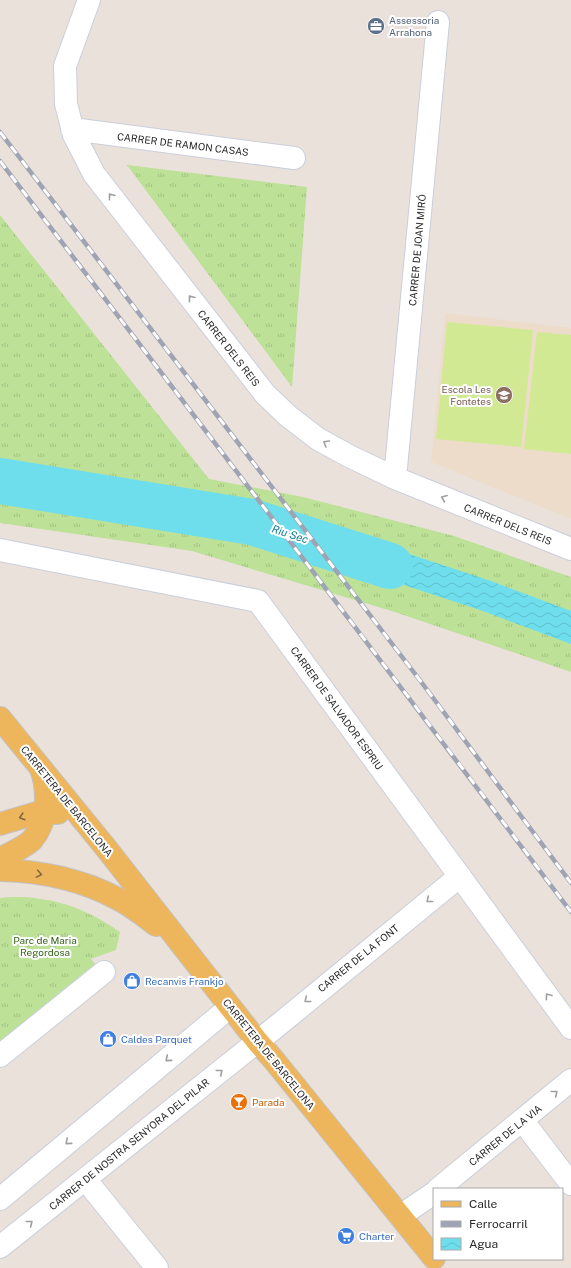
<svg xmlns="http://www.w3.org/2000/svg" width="571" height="1268" font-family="'Public Sans',sans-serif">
<defs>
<pattern id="grass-tufts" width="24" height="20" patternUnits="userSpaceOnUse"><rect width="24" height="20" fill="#bce197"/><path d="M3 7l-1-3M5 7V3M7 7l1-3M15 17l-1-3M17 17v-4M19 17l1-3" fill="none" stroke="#a2c182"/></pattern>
<pattern id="water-waves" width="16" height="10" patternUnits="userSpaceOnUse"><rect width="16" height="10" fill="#6edeed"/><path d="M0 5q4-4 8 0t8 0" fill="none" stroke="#5fbecb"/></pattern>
</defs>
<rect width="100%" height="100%" fill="#ebe1db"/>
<path fill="#eddcca" d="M 445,313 L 571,328 L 571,519 L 431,462 Z"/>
<path fill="url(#grass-tufts)" d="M 127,165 L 307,187 L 292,387 Z
M 0,215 L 209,479 L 303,497 L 454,536 L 571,577 L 571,672 L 395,612 L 192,551 L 0,523 Z
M 12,897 C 22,897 31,897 40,899 C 69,902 97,916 120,932 L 116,950 L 91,959 L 95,964 L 0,1041 L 0,898 Z"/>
<path fill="#d1e993" d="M 447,322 L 533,330 L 521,447 L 436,439 Z
M 537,332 L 571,335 L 571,454 L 524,449 Z"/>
<path fill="url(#water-waves)" d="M 312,522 L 491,581 L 571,611 L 571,644 L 483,611 L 343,565 Z"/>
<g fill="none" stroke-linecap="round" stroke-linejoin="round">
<path stroke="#6edeed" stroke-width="46" d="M 0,481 L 252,522 L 390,566"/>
<defs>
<path id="minor" d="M 89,0 L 65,66 L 66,104 L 74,135 L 94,174 L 265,394 L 288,416 L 318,439 L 349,456 L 395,478 L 571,549
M 72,129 L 294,158
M 395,478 L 438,22
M 0,550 L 258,601 L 571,1028
M 0,1056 L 104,972
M 522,1120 L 571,1184
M 85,1179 L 157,1268
M 438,1189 L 571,1080
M 0,1199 L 230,1007
M 400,1216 L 434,1193
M 0,1247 L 277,1026 L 460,876"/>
<path id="major" d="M 0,718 L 106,848 L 257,1041 L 273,1059 L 434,1258
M 0,824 L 40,812 L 58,813
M 0,859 C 10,853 24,848 32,840 C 48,821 49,791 41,769
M 0,870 C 40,871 83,880 118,899 C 132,906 144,916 156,925"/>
</defs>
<use href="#minor" stroke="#c9cfdb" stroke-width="24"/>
<use href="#major" stroke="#c3c3c3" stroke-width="24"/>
<use href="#minor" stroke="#fff" stroke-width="22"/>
<use href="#major" stroke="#eeb65c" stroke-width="22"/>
<defs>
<path id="rail" d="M 0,132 L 419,679 L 571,883
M 0,161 C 190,411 382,661 571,912"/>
</defs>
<use href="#rail" stroke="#9ea4b3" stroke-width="4.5"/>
<use href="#rail" stroke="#fff" stroke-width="3" stroke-dasharray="9" stroke-linecap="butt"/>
</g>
<defs><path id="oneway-chevron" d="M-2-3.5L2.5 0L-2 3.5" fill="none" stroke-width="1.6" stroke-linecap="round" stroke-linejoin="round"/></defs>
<g stroke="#9f9f9f">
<use href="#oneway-chevron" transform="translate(111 196) rotate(-128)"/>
<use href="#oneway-chevron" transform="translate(191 298) rotate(-128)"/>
<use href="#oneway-chevron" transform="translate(326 443) rotate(-150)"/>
<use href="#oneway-chevron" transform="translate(444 498) rotate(-158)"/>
<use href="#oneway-chevron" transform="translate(429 900) rotate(141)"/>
<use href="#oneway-chevron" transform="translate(548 996) rotate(-126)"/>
<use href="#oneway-chevron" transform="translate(307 1000) rotate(141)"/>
<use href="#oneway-chevron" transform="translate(168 1059) rotate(140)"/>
<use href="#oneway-chevron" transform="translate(220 1072) rotate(-39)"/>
<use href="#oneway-chevron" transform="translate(555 1093) rotate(-39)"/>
<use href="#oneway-chevron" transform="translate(68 1142) rotate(140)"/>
<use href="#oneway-chevron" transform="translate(30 1223) rotate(-39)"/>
</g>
<g stroke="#826840">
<use href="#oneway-chevron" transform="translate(22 817) rotate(163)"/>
<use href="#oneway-chevron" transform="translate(39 874) rotate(10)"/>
</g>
<defs>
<symbol id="office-disc" viewBox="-11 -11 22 22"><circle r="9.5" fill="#5c6f8a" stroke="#fff"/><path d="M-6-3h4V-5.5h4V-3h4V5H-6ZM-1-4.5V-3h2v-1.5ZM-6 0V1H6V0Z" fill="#fff"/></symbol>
<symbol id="school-disc" viewBox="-11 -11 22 22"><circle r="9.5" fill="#8d6e63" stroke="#fff"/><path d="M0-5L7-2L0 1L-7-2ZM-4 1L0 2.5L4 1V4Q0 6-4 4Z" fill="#fff"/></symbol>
<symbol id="shop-disc" viewBox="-11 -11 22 22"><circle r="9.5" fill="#3f7fe0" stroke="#fff"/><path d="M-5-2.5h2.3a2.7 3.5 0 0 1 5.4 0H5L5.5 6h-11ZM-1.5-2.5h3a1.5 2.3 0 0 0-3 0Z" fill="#fff"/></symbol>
<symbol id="bar-disc" viewBox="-11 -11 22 22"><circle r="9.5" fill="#e8710a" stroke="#fff"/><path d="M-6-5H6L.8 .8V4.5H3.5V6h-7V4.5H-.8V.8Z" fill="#fff"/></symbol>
<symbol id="supermarket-disc" viewBox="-11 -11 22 22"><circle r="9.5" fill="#3f7fe0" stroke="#fff"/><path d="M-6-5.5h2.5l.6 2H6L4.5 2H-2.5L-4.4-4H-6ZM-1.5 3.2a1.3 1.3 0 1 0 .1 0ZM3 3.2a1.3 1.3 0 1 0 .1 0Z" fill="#fff"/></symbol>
</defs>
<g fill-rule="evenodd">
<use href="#office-disc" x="366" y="16" width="20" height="20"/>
<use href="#school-disc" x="494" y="385" width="20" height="20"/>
<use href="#shop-disc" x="122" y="971" width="20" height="20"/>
<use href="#shop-disc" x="98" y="1029" width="20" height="20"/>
<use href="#bar-disc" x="229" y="1092" width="20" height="20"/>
<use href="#supermarket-disc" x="336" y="1226" width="20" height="20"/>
</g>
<g text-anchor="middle" stroke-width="4" stroke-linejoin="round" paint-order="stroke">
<g font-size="10" fill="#4e5e75" stroke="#fff" text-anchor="start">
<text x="389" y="24">Assessoria<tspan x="389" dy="12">Arrahona</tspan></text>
</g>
<g font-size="10" fill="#292929" stroke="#fff">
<text transform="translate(183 144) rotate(7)" y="4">CARRER DE RAMON CASAS</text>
<text transform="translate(417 250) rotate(-85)" y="4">CARRER DE JOAN MIRÓ</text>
<text transform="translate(229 348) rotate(52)" y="4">CARRER DELS REIS</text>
<text transform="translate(508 524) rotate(22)" y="4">CARRER DELS REIS</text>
<text transform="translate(337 708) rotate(54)" y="4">CARRER DE SALVADOR ESPRIU</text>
<text transform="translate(67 801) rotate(51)" y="4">CARRETERA DE BARCELONA</text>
<text transform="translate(358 958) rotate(-39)" y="4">CARRER DE LA FONT</text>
<text transform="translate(269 1054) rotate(51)" y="4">CARRETERA DE BARCELONA</text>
<text transform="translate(505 1135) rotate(-39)" y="4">CARRER DE LA VIA</text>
<text transform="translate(129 1144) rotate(-39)" y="4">CARRER DE NOSTRA SENYORA DEL PILAR</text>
</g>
<g font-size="10" fill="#785e54" stroke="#fff" text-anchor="end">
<text x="491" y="393">Escola Les<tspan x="491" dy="12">Fontetes</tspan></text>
</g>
<g font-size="10" fill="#35641a" stroke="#fff">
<text x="45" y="944">Parc de Maria<tspan x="45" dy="12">Regordosa</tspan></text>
</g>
<g font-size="10" fill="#366cbe" stroke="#fff" text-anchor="start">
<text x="145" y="985">Recanvis Frankjo</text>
<text x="121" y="1043">Caldes Parquet</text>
<text x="359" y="1240">Charter</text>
</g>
<g font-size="10" fill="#c56008" stroke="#fff" text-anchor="start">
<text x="252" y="1106">Parada</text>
</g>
<g font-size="11" font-style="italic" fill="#0f7d97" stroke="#fff">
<text transform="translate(290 534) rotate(18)" y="4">Riu Sec</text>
</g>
</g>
<rect x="433" y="1188" width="130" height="72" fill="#ffffff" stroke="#a9a9a9"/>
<rect x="441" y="1201" width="20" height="6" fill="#eeb65c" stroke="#a9a9a9"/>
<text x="469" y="1208" font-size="12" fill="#292929">Calle</text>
<rect x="441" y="1221" width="20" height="6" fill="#9ea4b3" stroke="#a9a9a9"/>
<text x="469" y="1228" font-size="12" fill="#292929">Ferrocarril</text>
<rect x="441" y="1238" width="20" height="12" fill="url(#water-waves)" stroke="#a9a9a9"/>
<text x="469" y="1248" font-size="12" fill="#292929">Agua</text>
</svg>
